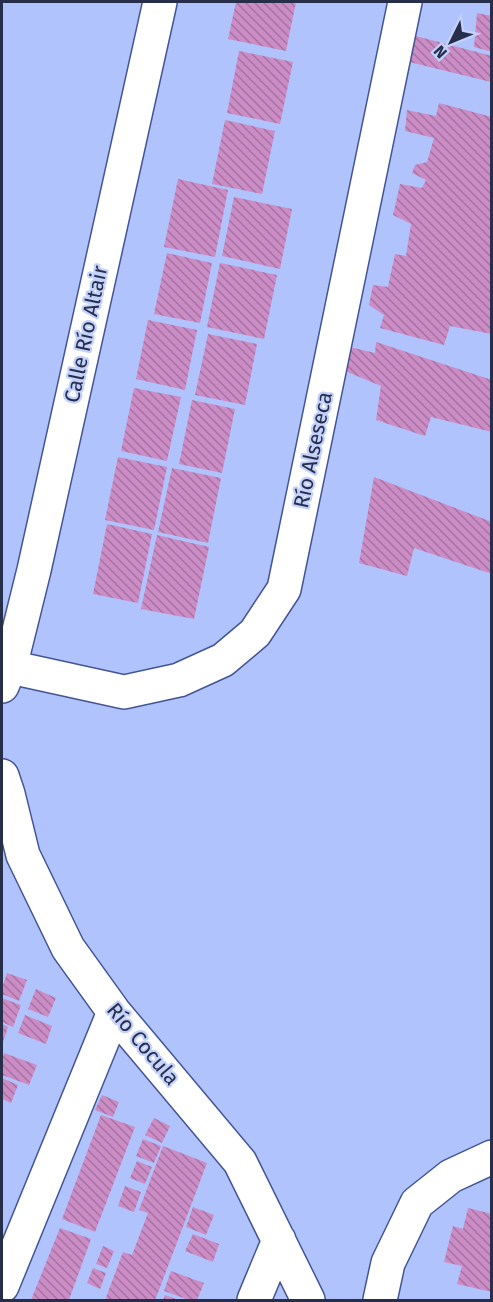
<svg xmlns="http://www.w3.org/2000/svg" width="493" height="1302" font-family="'Fira Sans',sans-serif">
<defs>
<pattern id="building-back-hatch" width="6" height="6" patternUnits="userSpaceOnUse" patternTransform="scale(1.5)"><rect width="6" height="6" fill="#cc8cc5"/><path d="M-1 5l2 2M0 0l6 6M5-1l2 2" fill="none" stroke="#a573a2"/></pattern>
</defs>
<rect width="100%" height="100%" fill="#b1c3fc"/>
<path fill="url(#building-back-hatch)" d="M 236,2 L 296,2 L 286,51 L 228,39 Z
M 477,13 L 492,16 L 492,52 L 474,47 Z
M 412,35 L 492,56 L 491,82 L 405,61 Z
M 239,51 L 293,62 L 280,124 L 227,113 Z
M 439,103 L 492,117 L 492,334 L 450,326 L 444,345 L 380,328 L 384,315 L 369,305 L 373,285 L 388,287 L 395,254 L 406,256 L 411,224 L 393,215 L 400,184 L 422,188 L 426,180 L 412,173 L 415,165 L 427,162 L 434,138 L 405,131 L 407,110 L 436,116 Z
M 225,120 L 275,131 L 262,194 L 212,184 Z
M 178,179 L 228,190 L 215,257 L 164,247 Z
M 234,197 L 292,209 L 280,269 L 222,256 Z
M 167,253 L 212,263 L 200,323 L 154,314 Z
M 220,263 L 277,275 L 264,339 L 207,327 Z
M 148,320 L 197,330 L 185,390 L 136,379 Z
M 208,334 L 257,344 L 245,405 L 195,395 Z
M 376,342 L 492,380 L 492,432 L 431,417 L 425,436 L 376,420 L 381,386 L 345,371 L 350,347 L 375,353 Z
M 134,388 L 181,397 L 167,461 L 121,451 Z
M 192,400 L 235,409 L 222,473 L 179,464 Z
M 118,457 L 167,467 L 154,530 L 105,520 Z
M 172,468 L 221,478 L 208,543 L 158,532 Z
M 374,477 L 492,522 L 492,574 L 414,548 L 407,576 L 359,563 Z
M 107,524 L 152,534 L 138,603 L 93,594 Z
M 157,535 L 209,547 L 194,619 L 141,609 Z
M 7,973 L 27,980 L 19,1001 L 2,994 L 2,988 Z
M 36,989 L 56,998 L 48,1017 L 28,1009 Z
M 2,998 L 21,1005 L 13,1027 L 2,1022 Z
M 25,1015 L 52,1026 L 46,1044 L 18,1033 Z
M 2,1024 L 8,1027 L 2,1045 Z
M 4,1053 L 37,1065 L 29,1085 L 2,1075 L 2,1060 Z
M 2,1078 L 18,1085 L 11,1103 L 2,1099 Z
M 102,1095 L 119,1102 L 113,1117 L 95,1110 Z
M 101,1115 L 135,1127 L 95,1232 L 62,1219 Z
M 154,1118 L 170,1126 L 162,1143 L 145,1135 Z
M 143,1139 L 161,1146 L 154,1163 L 136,1156 Z
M 163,1146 L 207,1163 L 159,1290 L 155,1300 L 105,1300 L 123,1252 L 132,1255 L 148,1213 L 139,1210 Z
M 137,1161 L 152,1167 L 145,1184 L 130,1178 Z
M 125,1186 L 141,1192 L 134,1212 L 118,1206 Z
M 193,1207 L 214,1215 L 206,1235 L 186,1227 Z
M 468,1208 L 492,1214 L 492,1292 L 457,1284 L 462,1266 L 444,1262 L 453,1226 L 463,1229 Z
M 60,1228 L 91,1239 L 69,1300 L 31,1300 Z
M 193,1234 L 219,1244 L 213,1262 L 185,1251 Z
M 103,1246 L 114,1251 L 107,1268 L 96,1264 Z
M 93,1268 L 106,1273 L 100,1289 L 87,1283 Z
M 171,1271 L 204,1283 L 197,1300 L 189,1300 L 164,1291 Z
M 165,1295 L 179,1300 L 163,1300 Z"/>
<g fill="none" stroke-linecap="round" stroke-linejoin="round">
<defs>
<path id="minor" d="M 10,667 L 124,692 L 179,680 L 223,660 L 255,633 L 284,589 L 405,2
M 2,686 L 10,667 L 34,570 L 160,2
M 2,776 L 8,794 L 23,855 L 68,948 L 114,1012 L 240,1162 L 308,1300
M 2,1286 L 114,1012
M 254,1300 L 279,1240
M 380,1300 L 388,1263 L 417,1203 L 451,1176 L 492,1157"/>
</defs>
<use href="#minor" stroke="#445594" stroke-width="36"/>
<use href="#minor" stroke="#fff" stroke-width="33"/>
</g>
<g text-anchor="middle" stroke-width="4.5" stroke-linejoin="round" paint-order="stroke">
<g font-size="21" fill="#262e4a" stroke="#c3d1fc">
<text transform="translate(86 334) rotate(-78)" y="7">Calle Río Altair</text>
<text transform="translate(313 450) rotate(-78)" y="7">Río Alseseca</text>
<text transform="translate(143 1044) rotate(50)" y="7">Río Cocula</text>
</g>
</g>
<rect width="493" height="1302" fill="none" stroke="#262e4a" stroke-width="6"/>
<g transform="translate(451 42) rotate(227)" stroke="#c3d1fc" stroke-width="4.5" paint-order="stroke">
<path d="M0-4.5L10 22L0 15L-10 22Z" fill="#262e4a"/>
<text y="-9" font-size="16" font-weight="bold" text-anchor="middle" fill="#262e4a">N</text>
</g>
</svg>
